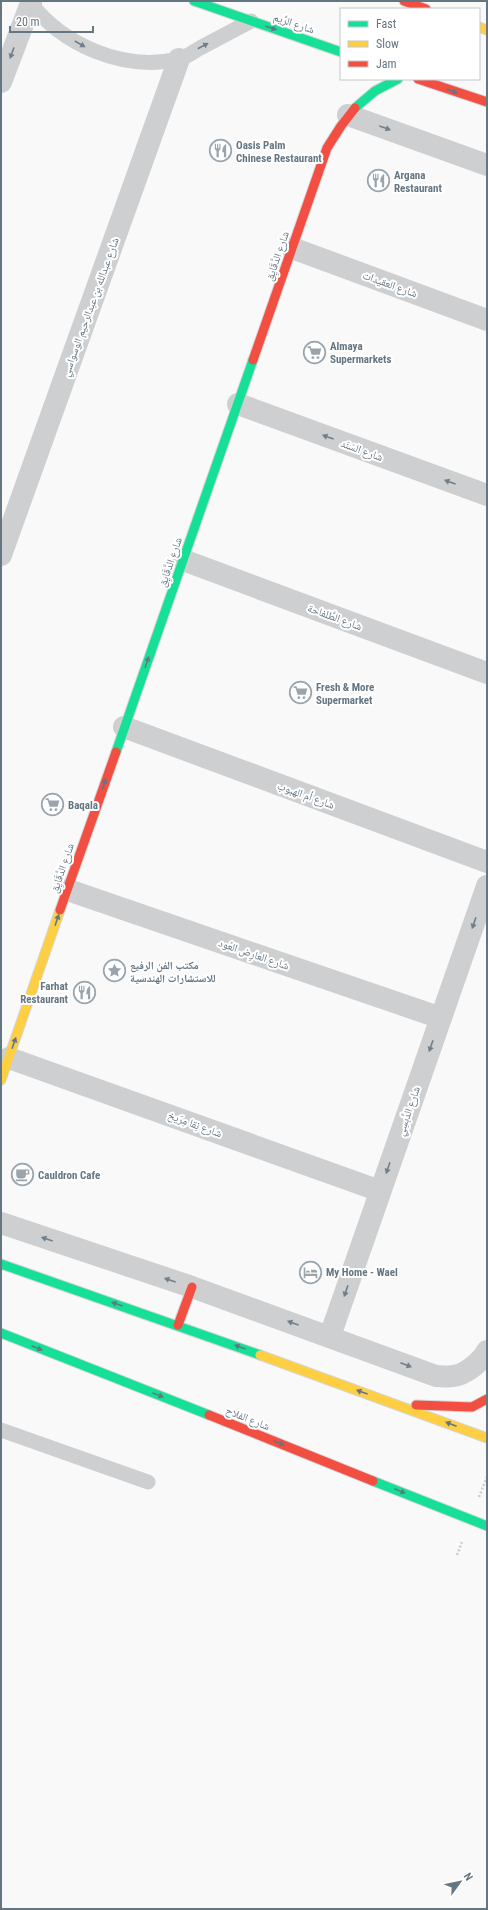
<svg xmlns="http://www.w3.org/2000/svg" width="488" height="1910" font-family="'Roboto Condensed','Noto Naskh Arabic',sans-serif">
<rect width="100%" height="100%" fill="#f9f9f9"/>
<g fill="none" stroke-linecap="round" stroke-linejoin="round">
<defs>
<path id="fast" d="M 194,1 L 341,52
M 355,108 L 375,91 L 398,79
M 116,752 L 253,360
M 1,1264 L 260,1355
M 1,1333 L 209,1415
M 373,1481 L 487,1526"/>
<path id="slow" d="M 479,27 L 487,30
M 1,1080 L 60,910
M 260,1355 L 487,1438"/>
<path id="jam" d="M 404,1 L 426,9
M 418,79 L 487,102
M 253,360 L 327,148 L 341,126 L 355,108
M 60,910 L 116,752
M 178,1325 L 192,1287
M 416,1405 L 472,1407 L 487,1399
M 209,1415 L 373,1481"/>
</defs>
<use href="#fast" stroke="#d5d6d7" stroke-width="11"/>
<use href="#slow" stroke="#d5d6d7" stroke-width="11"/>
<use href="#jam" stroke="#d5d6d7" stroke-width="11"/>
<path stroke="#cbcccd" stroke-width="2.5" stroke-dasharray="2 2" stroke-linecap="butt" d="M 479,1497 L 487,1477
M 457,1555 L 462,1542"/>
<path stroke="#cecfd0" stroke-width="15" d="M 29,1 C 62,45 124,72 178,59 C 186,58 193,52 200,48 C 217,39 234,30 251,21
M 1,1430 L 148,1482"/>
<path stroke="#cecfd0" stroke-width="22" d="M 1,82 L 31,3
M 348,115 L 487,165
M 292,248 L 487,320
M 238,404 L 487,495
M 1,555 L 179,59
M 183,560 L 487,673
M 124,727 L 487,862
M 68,890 L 441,1018
M 9,1058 L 380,1191
M 1,1223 L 192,1287 L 436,1376 C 442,1376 448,1377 453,1376 C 465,1375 481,1362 487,1351
M 330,1336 L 487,886"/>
<use href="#fast" stroke="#16e098" stroke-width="9"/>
<use href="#slow" stroke="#ffcf43" stroke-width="9"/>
<use href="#jam" stroke="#f24e42" stroke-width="9"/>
</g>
<defs><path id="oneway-solid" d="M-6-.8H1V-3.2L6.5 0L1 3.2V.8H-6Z"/></defs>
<g fill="#657683">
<use href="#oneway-solid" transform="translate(271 28) rotate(19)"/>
<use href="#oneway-solid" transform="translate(452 91) rotate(19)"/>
<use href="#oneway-solid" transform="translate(147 662) rotate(-71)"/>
<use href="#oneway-solid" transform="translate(104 784) rotate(-71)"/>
<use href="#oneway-solid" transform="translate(57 920) rotate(-71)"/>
<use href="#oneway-solid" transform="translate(14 1043) rotate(-71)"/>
<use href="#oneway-solid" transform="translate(117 1304) rotate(-161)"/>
<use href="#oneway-solid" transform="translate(240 1347) rotate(-160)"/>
<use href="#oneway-solid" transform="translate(37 1348) rotate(22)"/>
<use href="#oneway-solid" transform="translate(362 1392) rotate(-160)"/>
<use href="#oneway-solid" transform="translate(158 1395) rotate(22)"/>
<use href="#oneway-solid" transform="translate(451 1424) rotate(-159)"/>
<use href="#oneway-solid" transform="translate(279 1443) rotate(22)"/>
<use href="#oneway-solid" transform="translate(400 1491) rotate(22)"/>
</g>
<g fill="#707f8b">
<use href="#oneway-solid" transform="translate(80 44) rotate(30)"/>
<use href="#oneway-solid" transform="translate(203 46) rotate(-28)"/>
<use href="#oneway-solid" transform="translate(12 53) rotate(110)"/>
<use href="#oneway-solid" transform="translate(385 128) rotate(20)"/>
<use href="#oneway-solid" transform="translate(328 437) rotate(-160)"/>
<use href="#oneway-solid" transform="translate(450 482) rotate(-160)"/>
<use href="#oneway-solid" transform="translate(474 923) rotate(109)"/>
<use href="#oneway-solid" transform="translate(431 1046) rotate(109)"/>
<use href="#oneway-solid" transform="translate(388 1168) rotate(109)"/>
<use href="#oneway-solid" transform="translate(47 1239) rotate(-161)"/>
<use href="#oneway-solid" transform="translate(170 1280) rotate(-161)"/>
<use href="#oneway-solid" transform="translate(346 1291) rotate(109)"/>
<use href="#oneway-solid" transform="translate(293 1323) rotate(-160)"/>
<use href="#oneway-solid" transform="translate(406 1365) rotate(21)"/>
</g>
<defs>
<symbol id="restaurant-ring" viewBox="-11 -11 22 22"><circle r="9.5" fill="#fff" stroke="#99a4ac" stroke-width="1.5"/><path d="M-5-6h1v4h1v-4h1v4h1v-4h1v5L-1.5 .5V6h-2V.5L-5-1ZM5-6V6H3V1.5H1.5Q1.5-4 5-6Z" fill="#99a4ac"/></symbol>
<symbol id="supermarket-ring" viewBox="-11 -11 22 22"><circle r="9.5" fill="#fff" stroke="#99a4ac" stroke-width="1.5"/><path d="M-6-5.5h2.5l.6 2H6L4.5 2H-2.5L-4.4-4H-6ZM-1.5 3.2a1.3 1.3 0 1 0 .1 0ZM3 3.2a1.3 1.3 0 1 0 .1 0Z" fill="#99a4ac"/></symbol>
<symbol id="sight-ring" viewBox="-11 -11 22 22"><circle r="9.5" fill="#fff" stroke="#99a4ac" stroke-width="1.5"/><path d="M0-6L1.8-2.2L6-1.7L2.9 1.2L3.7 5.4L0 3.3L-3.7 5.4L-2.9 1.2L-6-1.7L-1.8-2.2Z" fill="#99a4ac"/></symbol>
<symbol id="cafe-ring" viewBox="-11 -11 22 22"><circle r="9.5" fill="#fff" stroke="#99a4ac" stroke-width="1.5"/><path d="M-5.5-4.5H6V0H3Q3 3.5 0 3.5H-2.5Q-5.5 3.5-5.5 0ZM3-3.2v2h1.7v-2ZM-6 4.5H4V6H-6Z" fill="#99a4ac"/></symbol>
<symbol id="hotel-ring" viewBox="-11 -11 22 22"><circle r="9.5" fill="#fff" stroke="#99a4ac" stroke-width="1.5"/><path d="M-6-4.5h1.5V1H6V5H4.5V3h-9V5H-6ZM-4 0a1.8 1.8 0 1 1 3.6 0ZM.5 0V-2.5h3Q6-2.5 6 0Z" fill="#99a4ac"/></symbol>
</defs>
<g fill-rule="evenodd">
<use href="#restaurant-ring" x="208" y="138" width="25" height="25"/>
<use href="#restaurant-ring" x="366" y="168" width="25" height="25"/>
<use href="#supermarket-ring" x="302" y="340" width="25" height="25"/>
<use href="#supermarket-ring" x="288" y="680" width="25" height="25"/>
<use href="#supermarket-ring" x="40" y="792" width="25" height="25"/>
<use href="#sight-ring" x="102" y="958" width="25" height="25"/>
<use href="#restaurant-ring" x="72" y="980" width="25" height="25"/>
<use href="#cafe-ring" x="10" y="1162" width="25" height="25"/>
<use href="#hotel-ring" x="298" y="1260" width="25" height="25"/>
</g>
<g text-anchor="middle" stroke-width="4" stroke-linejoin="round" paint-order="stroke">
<g font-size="11" fill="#657683" stroke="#fff">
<text transform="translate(294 23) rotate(19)" y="4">شارع الرِّيم</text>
<text transform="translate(277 256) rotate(-71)" y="4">شارع الدَّقَايِق</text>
<text transform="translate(390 284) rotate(20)" y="4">شارع العقيدات</text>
<text transform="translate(90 307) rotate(-70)" y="4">شارع عبدالله بن عبدالرحيم الوسواسي</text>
<text transform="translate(362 450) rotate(20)" y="4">شارع السَنَد</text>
<text transform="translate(170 562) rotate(-71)" y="4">شارع الدَّقَايِق</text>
<text transform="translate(335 617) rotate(20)" y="4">شارع الطِّلفاحة</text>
<text transform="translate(306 795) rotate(20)" y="4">شارع أم الهبوب</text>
<text transform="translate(62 868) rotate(-71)" y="4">شارع الدَّقَايِق</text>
<text transform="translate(254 954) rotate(19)" y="4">شارع العارِض العُود</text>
<text transform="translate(408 1111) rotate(-71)" y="4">شارع الدِّبسِي</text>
<text transform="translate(195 1124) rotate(20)" y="4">شارع نِقا مِرَيخ</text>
<text transform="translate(248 1418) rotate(22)" y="4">شارع الفلاح</text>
</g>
<g font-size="11" font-weight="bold" fill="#657683" stroke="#fff" text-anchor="start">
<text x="236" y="149">Oasis Palm<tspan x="236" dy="13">Chinese Restaurant</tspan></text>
<text x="394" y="179">Argana<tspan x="394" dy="13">Restaurant</tspan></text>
<text x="330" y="350">Almaya<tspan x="330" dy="13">Supermarkets</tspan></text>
<text x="316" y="691">Fresh &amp; More<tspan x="316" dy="13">Supermarket</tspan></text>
<text x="68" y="809">Baqala</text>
<text x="130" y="969">مكتب الفن الرفيع<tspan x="130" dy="13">للاستشارات الهندسية</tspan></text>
<text x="68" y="990" text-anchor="end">Farhat<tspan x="68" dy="13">Restaurant</tspan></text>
<text x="38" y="1179">Cauldron Cafe</text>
<text x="326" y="1276">My Home - Wael</text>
</g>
</g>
<rect width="488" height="1910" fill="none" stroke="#657683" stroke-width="4"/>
<rect x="340" y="8" width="140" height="72" fill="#ffffff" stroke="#c1c8cd"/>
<rect x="348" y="21" width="20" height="6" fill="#16e098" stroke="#c1c8cd"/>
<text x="376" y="28" font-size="12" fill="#657683">Fast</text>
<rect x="348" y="41" width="20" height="6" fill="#ffcf43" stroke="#c1c8cd"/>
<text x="376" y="48" font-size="12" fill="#657683">Slow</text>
<rect x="348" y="61" width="20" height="6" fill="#f24e42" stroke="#c1c8cd"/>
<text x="376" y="68" font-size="12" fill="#657683">Jam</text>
<g transform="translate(460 1882) rotate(57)" stroke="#ffffff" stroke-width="3" paint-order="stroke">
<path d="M0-3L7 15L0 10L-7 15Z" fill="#657683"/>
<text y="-6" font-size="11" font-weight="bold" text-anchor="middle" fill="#657683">N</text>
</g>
<path d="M10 26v6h83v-6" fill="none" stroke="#657683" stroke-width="2"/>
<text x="16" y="26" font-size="12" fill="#657683" stroke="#ffffff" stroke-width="3" paint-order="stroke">20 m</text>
</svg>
